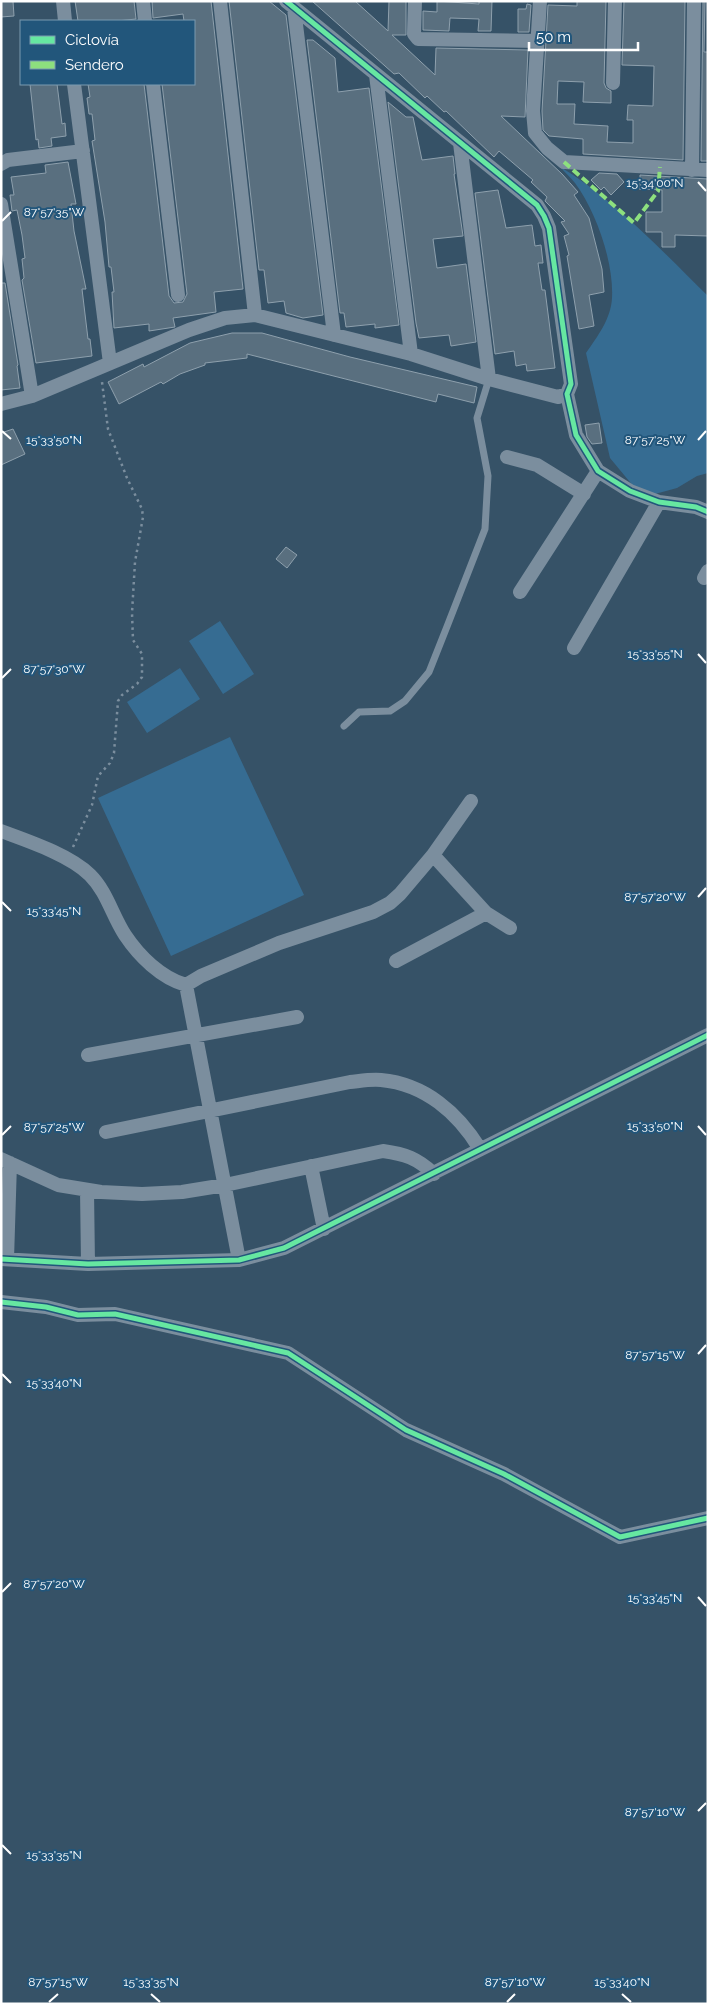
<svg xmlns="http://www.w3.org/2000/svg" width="709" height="2005" font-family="Raleway,sans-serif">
<rect width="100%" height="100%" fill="#365267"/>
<path fill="#366c92" d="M 559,166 C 614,199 662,251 708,296 L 708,473 L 697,476 L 677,488 L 655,494 L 634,487 L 610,458 L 586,353 C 597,337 611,319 612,298 C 614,263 596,211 575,183 C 570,177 564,171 559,166 Z
M 220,621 L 254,674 L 223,694 L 189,641 Z
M 180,668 L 200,699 L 147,733 L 127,702 Z
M 230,737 L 304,895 L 171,956 L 98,798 Z"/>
<path fill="#596f7f" stroke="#8ea0ad" d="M 1,1 L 13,1 L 14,16 L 1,17 Z
M 75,1 L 134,1 L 136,19 L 117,21 L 78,21 Z
M 152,1 L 211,1 L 243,289 L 214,292 L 216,312 L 173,318 L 175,327 L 149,331 L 149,324 L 114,328 L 112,292 L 114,292 L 111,267 L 109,267 L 105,222 L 92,141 L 95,140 L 92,114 L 89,114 L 87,98 L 90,97 L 88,84 L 144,84 L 169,296 L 174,303 L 183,302 L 187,294 L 162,84 L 194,84 L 194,21 L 184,21 L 183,14 L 153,18 Z
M 229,1 L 269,1 L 286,15 L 323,315 L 303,318 L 286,313 L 284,301 L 268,303 L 264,270 L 259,270 Z
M 312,1 L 355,1 L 388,31 L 389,1 L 406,1 L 406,35 L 392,35 L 435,75 L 436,48 L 528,50 L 525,117 L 501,116 L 562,174 L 578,192 L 574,195 L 589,218 L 602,269 L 604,292 L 589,295 L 594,326 L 579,329 L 567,256 L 569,255 L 564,236 L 569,234 L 561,222 L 565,221 L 545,201 L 547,197 L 531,182 L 533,180 L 499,151 L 494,157 L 446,111 L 444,112 L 427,96 L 425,98 L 399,73 L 394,74 Z
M 437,1 L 479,4 L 479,1 L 492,1 L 491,31 L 478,31 L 479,19 L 450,18 L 449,31 L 423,30 L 423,11 L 437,12 Z
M 577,1 L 606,1 L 604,83 L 606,88 L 611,91 L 611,103 L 583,102 L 584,82 L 558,81 L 557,104 L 575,104 L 574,124 L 608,126 L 607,142 L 633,143 L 633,120 L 627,120 L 628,105 L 653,106 L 654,66 L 622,65 L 624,1 L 685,1 L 683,160 L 583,154 L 583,139 L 549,136 L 543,130 L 542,111 L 548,5 L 577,6 Z
M 703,1 L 705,1 L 704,52 L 708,52 L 708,161 L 701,161 Z
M 527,4 L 531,5 L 529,32 L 518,32 L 518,9 L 526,9 Z
M 307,40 L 313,40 L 335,58 L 338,92 L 369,88 L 399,325 L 375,328 L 375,324 L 346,327 L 344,313 L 340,313 Z
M 30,84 L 57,84 L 62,124 L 65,123 L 66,136 L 51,138 L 52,146 L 39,148 L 38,139 L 36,140 Z
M 388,102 L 406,117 L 413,117 L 422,160 L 453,156 L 455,174 L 454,174 L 463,236 L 433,239 L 437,268 L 466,264 L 476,342 L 451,346 L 449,335 L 419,338 L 416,323 Z
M 68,162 L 76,204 L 71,204 L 74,231 L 86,289 L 82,289 L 88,339 L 90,339 L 92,356 L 36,363 L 22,280 L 24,278 L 22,259 L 25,258 L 22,235 L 17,210 L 12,211 L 10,195 L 14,195 L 11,177 L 46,173 L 45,165 Z
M 599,173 L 617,174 L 624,182 L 611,195 L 604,187 L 601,190 L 591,180 Z
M 640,175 L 708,179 L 708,236 L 675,235 L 675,247 L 662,247 L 662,232 L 646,232 L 646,212 L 662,212 L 662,190 L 646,189 L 646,184 L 640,190 Z
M 498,190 L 506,228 L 532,225 L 535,246 L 541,245 L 543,263 L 538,263 L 542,290 L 545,290 L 555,368 L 527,371 L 526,364 L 516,366 L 514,351 L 495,354 L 475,193 Z
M 1,283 L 5,283 L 18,365 L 17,366 L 20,388 L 1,390 Z
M 232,333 L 262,333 L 350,357 L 477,387 L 474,403 L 438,394 L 436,402 L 247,354 L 247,358 L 205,363 L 205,365 L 180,374 L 163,384 L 161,382 L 119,404 L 108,382 L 143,364 L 144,367 L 190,343 Z
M 599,423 L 602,443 L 592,444 L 587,437 L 585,425 Z
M 13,429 L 25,454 L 1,465 L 1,433 Z
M 286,547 L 297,555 L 287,568 L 276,559 Z"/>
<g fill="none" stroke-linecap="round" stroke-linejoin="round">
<path stroke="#7b8e9e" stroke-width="2.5" stroke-dasharray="2.5 4" stroke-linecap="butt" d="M 73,847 L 92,805 L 98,776 L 110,763 L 114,753 L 118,701 L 122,695 L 137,684 L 142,677 L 142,654 L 133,640 L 132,613 L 135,562 L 143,517 L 142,509 L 127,478 L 108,429 L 102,382"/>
<path stroke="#7b8e9e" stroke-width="7" d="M 344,726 L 359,712 L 390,711 L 405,701 L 429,672 L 448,624 L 485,529 L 488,476 L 477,418 L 489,379"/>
<path stroke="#7b8e9e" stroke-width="14" d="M 63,1 L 65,21
M 143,1 L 145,21
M 220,1 L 255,315
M 286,1 L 537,205 L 544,216 L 549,228 L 571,384 L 567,394 L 576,435 L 598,471 L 630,491 L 659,502 L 696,507 L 708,512
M 415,1 L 414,34 L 418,39 L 538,41
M 540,1 L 533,111 L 535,133 L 547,148 L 564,162 L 708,170
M 294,8 L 334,335
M 376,75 L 411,354
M 613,83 L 615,1
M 74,84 L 110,363
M 153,84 L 178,295
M 460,143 L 489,379
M 1,164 L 8,160 L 83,151
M 692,170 L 694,1
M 1,204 L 32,396
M 1,404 L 32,396 L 189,330 L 225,318 L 255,315 L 411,354 L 489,379 L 558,397 L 567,394
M 507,457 L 537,465 L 584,494
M 704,578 L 708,571
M 520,592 L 598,471
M 574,648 L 659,502
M 1,831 C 28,841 70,855 90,875 C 107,892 112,915 125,935 C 139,956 161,978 186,985 L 201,976 L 279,943 L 373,912 L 390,903 L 400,894 L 433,855 L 471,801
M 433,855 L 486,913 L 510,928
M 396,961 L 486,913
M 186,985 L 239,1260
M 88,1055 L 297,1017
M 106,1132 L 350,1082 C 360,1081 371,1079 381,1080 C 425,1084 458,1113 480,1149
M 1,1159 L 58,1185 L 101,1192 L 142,1194 L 182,1192 L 225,1185 L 383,1151 C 405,1154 417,1158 434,1174
M 311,1166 L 324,1229
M 87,1190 L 88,1264
M 1,1259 L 88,1264 L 239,1260 L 284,1248 L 708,1035
M 7,1259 L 10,1163
M 1,1302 L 46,1307 L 78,1315 L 115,1314 L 288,1353 L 406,1430 L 504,1474 L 620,1537 L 708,1518"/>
<path stroke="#8de07e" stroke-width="4" stroke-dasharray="8 4" stroke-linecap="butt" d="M 564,162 L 634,223 L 658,191 L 660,167"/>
<defs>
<path id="cycleway" d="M 286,1 L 537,205 L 544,216 L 549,228 L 571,384 L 567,394 L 576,435 L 598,471 L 630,491 L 659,502 L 696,507 L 708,512
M 1,1259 L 88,1264 L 239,1260 L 284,1248 L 708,1035
M 1,1302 L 46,1307 L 78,1315 L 115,1314 L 288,1353 L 406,1430 L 504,1474 L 620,1537 L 708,1518"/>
</defs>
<use href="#cycleway" stroke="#22567b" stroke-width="8"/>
<use href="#cycleway" stroke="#66e7a1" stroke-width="5"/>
</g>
<path fill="none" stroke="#fff" stroke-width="2" d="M 698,182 L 706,191M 2,221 L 11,212M 2,431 L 11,439M 698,440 L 706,431M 698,654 L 706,663M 2,678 L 11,669M 698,897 L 706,888M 2,902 L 11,911M 698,1126 L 706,1135M 2,1135 L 11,1126M 698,1354 L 706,1345M 2,1374 L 11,1383M 2,1592 L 11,1583M 698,1597 L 706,1606M 698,1811 L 706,1803M 2,1845 L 11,1854M 151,1994 L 160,2002M 622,1994 L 631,2002M 49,2002 L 58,1994M 507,2002 L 515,1994"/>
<g font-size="12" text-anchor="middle" fill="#fff" stroke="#22567b" stroke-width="4" stroke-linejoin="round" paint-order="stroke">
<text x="655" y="187">15°34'00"N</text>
<text x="54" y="216">87°57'35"W</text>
<text x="54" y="444">15°33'50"N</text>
<text x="655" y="444">87°57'25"W</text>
<text x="655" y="658">15°33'55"N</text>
<text x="54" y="673">87°57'30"W</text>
<text x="655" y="901">87°57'20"W</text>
<text x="54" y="915">15°33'45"N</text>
<text x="655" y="1130">15°33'50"N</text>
<text x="54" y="1131">87°57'25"W</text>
<text x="655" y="1359">87°57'15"W</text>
<text x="54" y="1387">15°33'40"N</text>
<text x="54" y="1588">87°57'20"W</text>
<text x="655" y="1602">15°33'45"N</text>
<text x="655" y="1816">87°57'10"W</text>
<text x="54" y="1859">15°33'35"N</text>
<text x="58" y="1986">87°57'15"W</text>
<text x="151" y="1986">15°33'35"N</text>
<text x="515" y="1986">87°57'10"W</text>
<text x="622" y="1986">15°33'40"N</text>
</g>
<rect width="709" height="2005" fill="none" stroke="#ffffff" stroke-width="5"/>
<rect x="20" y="20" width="175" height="65" fill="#22567b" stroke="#7a9ab0"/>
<rect x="30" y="36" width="25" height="8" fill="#66e7a1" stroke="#7a9ab0"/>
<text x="65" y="45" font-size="15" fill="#ffffff">Ciclovía</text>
<rect x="30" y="61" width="25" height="8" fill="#8de07e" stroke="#7a9ab0"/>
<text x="65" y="70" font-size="15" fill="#ffffff">Sendero</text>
<path d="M529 42v8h109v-8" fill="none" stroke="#ffffff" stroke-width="2.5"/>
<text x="536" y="42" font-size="15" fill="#ffffff" stroke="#22567b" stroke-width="4" paint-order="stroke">50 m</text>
</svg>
